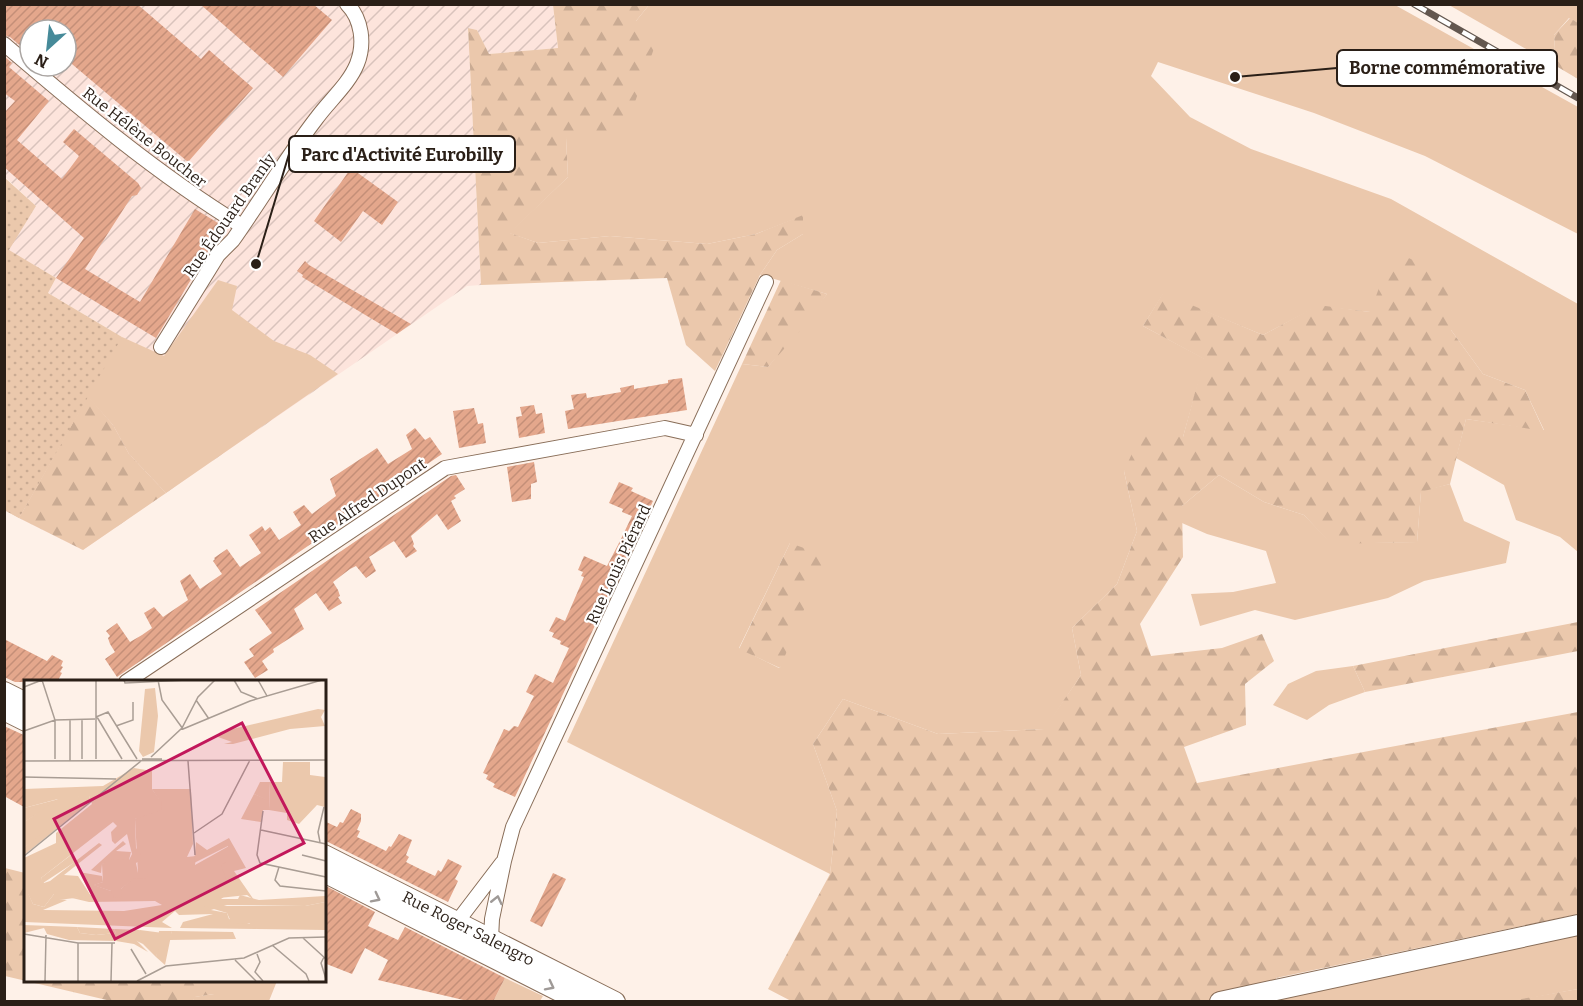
<svg xmlns="http://www.w3.org/2000/svg" width="1583" height="1006" font-family="Bitter,serif">
<defs>
<pattern id="industrial-furrows" width="10" height="10" patternUnits="userSpaceOnUse" patternTransform="scale(1.5)"><rect width="10" height="10" fill="#fde4dc"/><path d="M-1 1l2-2M0 10L10 0M9 11l2-2" fill="none" stroke="#d9c3bc"/></pattern>
<pattern id="forest-firs" width="22" height="20" patternUnits="userSpaceOnUse" patternTransform="scale(1.5)"><rect width="22" height="20" fill="#ebc8ac"/><path d="M5 1l3.5 6h-7zM16 11l3.5 6h-7z" fill="#caab93"/></pattern>
<pattern id="park-dots" width="8" height="8" patternUnits="userSpaceOnUse" patternTransform="scale(1.5)"><rect width="8" height="8" fill="#ebc8ac"/><path d="M2 2h.1M6 6h.1" fill="none" stroke="#caab93" stroke-width="1.8" stroke-linecap="round"/></pattern>
<pattern id="building-hatch" width="6" height="6" patternUnits="userSpaceOnUse" patternTransform="scale(1.5)"><rect width="6" height="6" fill="#e4a78c"/><path d="M-1 1l2-2M0 6l6-6M5 7l2-2" fill="none" stroke="#c48f78"/></pattern>
</defs>
<rect width="100%" height="100%" fill="#fef1e8"/>
<path fill="url(#industrial-furrows)" fill-rule="evenodd" d="M 4,5 L 553,5 L 558,48 L 489,54 L 477,30 L 468,28 L 481,285 L 467,286 L 83,550 L 19,518 L 122,337 L 48,293 L 56,278 L 8,250 L 36,206 L 5,177 ZM 30,30 L 66,30 L 66,66 L 30,66 Z"/>
<path fill="#ebc8ac" fill-rule="evenodd" d="M 649,5 L 1395,5 L 1578,107 L 1578,234 L 1425,156 L 1314,113 L 1158,62 L 1151,76 L 1190,117 L 1251,149 L 1391,199 L 1578,304 L 1578,552 L 1560,537 L 1516,520 L 1504,485 L 1456,458 L 1466,419 L 1544,430 L 1525,390 L 1483,374 L 1451,330 L 1370,312 L 1318,306 L 1263,335 L 1163,294 L 1143,326 L 1205,359 L 1183,437 L 1124,471 L 1137,531 L 1117,584 L 1072,628 L 1081,675 L 1045,729 L 938,734 L 843,699 L 813,744 L 837,811 L 830,874 L 567,742 L 742,364 L 768,367 L 827,294 L 760,275 L 777,250 L 803,234 L 802,216 L 756,234 L 707,244 L 610,236 L 538,243 L 509,233 L 568,177 L 566,138 L 636,21 ZM 790,543 L 780,668 L 779,668 L 739,648 Z
M 1449,5 L 1578,5 L 1578,23 L 1569,18 L 1554,35 L 1556,66 Z
M 218,280 L 237,286 L 232,310 L 274,341 L 310,355 L 338,374 L 166,493 L 129,454 L 113,425 L 88,397 L 19,518 L 5,510 L 4,381 L 122,337 L 164,356 Z
M 1219,475 L 1264,502 L 1304,515 L 1331,543 L 1417,542 L 1421,491 L 1450,484 L 1464,521 L 1510,542 L 1506,563 L 1424,581 L 1388,598 L 1295,620 L 1255,610 L 1200,626 L 1191,594 L 1233,592 L 1276,583 L 1266,551 L 1207,534 L 1182,523 L 1182,506 Z
M 1353,666 L 1365,692 L 1329,705 L 1307,720 L 1273,705 L 1288,684 L 1316,671 Z
M 1578,934 L 1578,989 L 1510,1002 L 1275,1002 L 1275,996 Z
M 505,978 L 543,996 L 540,1001 L 493,1002 Z
M 214,981 L 277,981 L 269,1001 L 193,1002 L 194,997 L 214,994 Z"/>
<path fill="url(#forest-firs)" d="M 553,5 L 649,5 L 636,21 L 657,40 L 625,130 L 566,138 L 568,177 L 510,233 L 538,243 L 610,236 L 707,244 L 756,234 L 803,215 L 803,234 L 777,250 L 760,275 L 715,371 L 686,345 L 667,278 L 481,285 L 468,28 L 477,30 L 489,54 L 558,48 Z
M 1570,18 L 1578,23 L 1578,79 L 1556,66 L 1554,35 Z
M 1393,251 L 1451,277 L 1451,330 L 1483,374 L 1525,390 L 1544,431 L 1466,419 L 1450,484 L 1421,492 L 1417,542 L 1331,544 L 1304,515 L 1264,502 L 1219,475 L 1182,506 L 1183,557 L 1140,624 L 1151,656 L 1222,648 L 1262,634 L 1274,661 L 1245,684 L 1246,725 L 1184,747 L 1197,783 L 1578,712 L 1578,914 L 1276,978 L 1275,1001 L 793,1002 L 768,989 L 830,874 L 837,811 L 813,744 L 843,699 L 938,734 L 1044,729 L 1081,675 L 1072,628 L 1117,584 L 1137,531 L 1124,471 L 1141,434 L 1183,437 L 1204,359 L 1143,326 L 1163,293 L 1263,335 L 1318,305 L 1370,312 Z
M 781,280 L 827,294 L 807,323 L 768,367 L 742,364 Z
M 88,396 L 113,425 L 129,454 L 166,493 L 83,550 L 19,518 Z
M 790,543 L 826,556 L 780,668 L 739,649 Z
M 1578,622 L 1578,651 L 1365,692 L 1353,666 Z
M 5,868 L 25,873 L 26,980 L 214,981 L 214,994 L 195,997 L 193,1001 L 111,1001 L 5,976 Z
M 1578,989 L 1578,1001 L 1510,1001 Z"/>
<path fill="url(#park-dots)" d="M 4,177 L 36,206 L 9,250 L 56,278 L 48,293 L 122,337 L 19,518 L 4,510 Z"/>
<path fill="url(#building-hatch)" d="M 4,4 L 137,4 L 201,59 L 209,50 L 253,88 L 188,162 L 66,59 L 66,30 L 30,30 L 30,54 L 10,37 L 4,35 Z
M 200,4 L 313,4 L 332,20 L 283,77 Z
M 4,56 L 12,63 L 9,67 L 49,101 L 17,140 L 62,179 L 79,156 L 63,142 L 74,129 L 138,183 L 141,188 L 137,195 L 132,196 L 85,269 L 140,302 L 195,209 L 223,226 L 156,338 L 56,278 L 84,238 L 4,167 L 4,113 L 15,101 L 4,93 Z
M 351,168 L 398,202 L 382,225 L 363,211 L 341,242 L 314,221 Z
M 305,261 L 309,265 L 411,324 L 397,334 L 302,277 L 303,275 L 297,271 Z
M 682,378 L 687,410 L 568,429 L 565,411 L 574,409 L 571,395 L 586,393 L 587,398 L 621,392 L 620,388 L 634,385 L 634,389 L 668,383 L 668,380 Z
M 534,405 L 536,414 L 542,413 L 545,433 L 519,438 L 516,417 L 522,416 L 520,407 Z
M 474,408 L 478,424 L 483,423 L 486,443 L 459,448 L 453,411 Z
M 415,428 L 425,440 L 430,437 L 442,454 L 117,677 L 105,659 L 115,652 L 110,644 L 108,638 L 110,636 L 106,631 L 117,623 L 130,642 L 142,635 L 152,628 L 144,613 L 154,607 L 163,617 L 188,600 L 180,581 L 190,574 L 200,589 L 222,574 L 213,561 L 215,559 L 214,558 L 227,549 L 240,567 L 261,553 L 249,535 L 262,526 L 265,531 L 270,527 L 279,540 L 301,525 L 293,512 L 304,505 L 312,514 L 336,496 L 330,479 L 377,448 L 388,464 L 412,449 L 406,435 Z
M 534,462 L 537,482 L 531,484 L 531,499 L 512,502 L 507,467 Z
M 456,475 L 465,489 L 454,496 L 456,498 L 451,501 L 461,521 L 448,530 L 437,514 L 411,536 L 414,544 L 413,546 L 417,551 L 406,558 L 394,541 L 369,557 L 376,571 L 366,578 L 356,566 L 350,569 L 333,582 L 338,590 L 340,596 L 338,597 L 342,603 L 329,611 L 316,593 L 294,609 L 304,629 L 273,649 L 274,652 L 262,661 L 268,670 L 255,678 L 244,662 L 254,656 L 249,649 L 272,633 L 255,610 L 451,476 Z
M 619,482 L 633,488 L 631,491 L 653,501 L 515,797 L 493,787 L 495,784 L 486,779 L 488,775 L 483,773 L 504,729 L 509,731 L 514,726 L 518,727 L 534,696 L 526,692 L 535,674 L 553,683 L 569,648 L 560,644 L 561,641 L 552,637 L 554,633 L 549,631 L 556,617 L 565,621 L 584,577 L 581,576 L 583,572 L 578,570 L 584,556 L 607,566 L 620,541 L 632,516 L 622,512 L 623,509 L 609,503 Z
M 4,639 L 47,661 L 52,655 L 63,661 L 61,666 L 63,667 L 60,672 L 62,673 L 57,682 L 15,682 L 4,677 Z
M 4,726 L 26,736 L 26,808 L 4,796 Z
M 351,809 L 361,814 L 361,821 L 357,830 L 360,831 L 357,837 L 372,844 L 386,851 L 389,846 L 391,847 L 399,834 L 412,840 L 406,855 L 409,857 L 406,862 L 420,869 L 435,876 L 438,870 L 441,872 L 448,859 L 462,866 L 455,879 L 458,881 L 448,902 L 324,840 L 324,821 L 337,827 L 340,822 L 343,823 Z
M 553,873 L 566,879 L 542,927 L 530,921 Z
M 324,885 L 375,912 L 368,926 L 398,940 L 405,927 L 505,978 L 493,1002 L 472,1002 L 378,980 L 388,960 L 365,948 L 352,974 L 324,963 Z"/>
<g fill="none" stroke-linecap="round" stroke-linejoin="round">
<defs>
<path id="street" d="M 4,44 C 80,109 157,174 242,226
M 161,347 L 218,255 L 233,240 C 261,200 286,158 316,119 C 329,101 349,84 357,64 C 365,44 362,19 347,4
M 126,682 L 445,468 L 665,428 L 696,435
M 457,922 L 502,863
M 491,939 L 492,919 L 504,861 L 513,827 L 766,282"/>
<g id="secondary">
<path d="M 4,692 L 26,703"/>
<path d="M 4,710 L 26,721"/>
<path id="s1" d="M 324,855 L 615,1002"/>
<path d="M 324,872 L 581,1002"/>
<path d="M 1220,1002 L 1578,925"/>
</g>
</defs>
<use href="#street" stroke="#886d58" stroke-width="16"/>
<use href="#secondary" stroke="#886d58" stroke-width="22"/>
<use href="#street" stroke="#fff" stroke-width="14"/>
<use href="#secondary" stroke="#fff" stroke-width="20"/>
<defs>
<path id="rail" d="M 1414,4 L 1578,98"/>
</defs>
<use href="#rail" stroke="#63574f" stroke-width="7"/>
<use href="#rail" stroke="#fff" stroke-width="4.5" stroke-dasharray="14" stroke-linecap="butt"/>
</g>
<defs><path id="oneway-chevron" d="M-2-3.5L2.5 0L-2 3.5" fill="none" stroke-width="1.6" stroke-linecap="round" stroke-linejoin="round" transform="scale(1.5)"/></defs>
<g stroke="#9f9a97">
<use href="#oneway-chevron" transform="translate(376 898) rotate(27)"/>
<use href="#oneway-chevron" transform="translate(497 900) rotate(-77)"/>
<use href="#oneway-chevron" transform="translate(550 986) rotate(27)"/>
</g>
<g text-anchor="middle" stroke-width="4.5" stroke-linejoin="round" paint-order="stroke">
<g font-size="16" fill="#2a1f17" stroke="#fff">
<text transform="translate(145 137) rotate(38)" y="6">Rue Hélène Boucher</text>
<text transform="translate(229 215) rotate(-55)" y="6">Rue Édouard Branly</text>
<text transform="translate(367 500) rotate(-34)" y="6">Rue Alfred Dupont</text>
<text transform="translate(618 564) rotate(-65)" y="6">Rue Louis Piérard</text>
<text dy="6" stroke="none"><textPath href="#s1" startOffset="162">Rue Roger Salengro</textPath></text>
</g>
</g>
<g transform="translate(24 680)">
<rect width="302" height="302" fill="#fef1e8"/>
<path d="M 246,102 L 245,130 L 239,130 L 237,142 L 217,139 L 230,114 L 245,120 ZM 128,109 L 167,109 L 169,164 L 163,177 L 172,176 L 171,185 L 205,166 L 205,213 L 197,219 L 214,219 L 216,215 L 235,220 L 301,216 L 301,222 L 281,226 L 203,225 L 187,230 L 203,233 L 205,239 L 232,245 L 233,249 L 156,248 L 159,242 L 189,234 L 155,235 L 151,231 L 138,242 L 148,248 L 0,242 L 0,214 L 4,213 L 9,224 L 20,227 L 30,214 L 35,214 L 34,219 L 43,220 L 19,230 L 100,231 L 138,225 L 131,221 L 65,222 L 48,218 L 67,215 L 55,192 L 78,196 L 79,202 L 70,205 L 87,211 L 97,209 L 114,193 L 111,139 L 137,123 ZM 55,116 L 65,116 L 67,121 L 0,175 L 0,168 ZM 35,119 L 23,128 L 0,142 L 0,128 ZM 99,161 L 102,164 L 92,171 L 107,172 L 105,180 L 78,184 L 77,193 L 67,190 ZM 47,175 L 51,182 L 19,203 L 17,198 ZM 0,245 L 53,247 L 56,253 L 72,255 L 92,253 L 90,249 L 116,250 L 108,256 L 124,272 L 110,264 L 92,261 L 45,260 L 23,254 L 20,248 L 0,253 ZM 135,251 L 148,251 L 141,285 L 132,277 Z" fill="#ebc8ac"/>
<path d="M 131,8 L 134,36 L 130,72 L 119,77 L 115,71 L 121,9 ZM 294,29 L 301,30 L 297,37 L 301,46 L 266,49 L 209,64 L 200,64 L 208,62 L 194,57 L 196,52 ZM 110,88 L 128,91 L 128,109 L 138,123 L 137,130 L 111,139 L 112,168 L 117,175 L 117,180 L 112,183 L 114,193 L 124,193 L 123,198 L 109,199 L 97,209 L 98,217 L 90,218 L 87,211 L 69,205 L 79,202 L 78,184 L 88,179 L 105,180 L 108,174 L 103,154 L 91,164 L 88,161 L 87,152 L 93,146 L 89,142 L 17,198 L 20,203 L 26,201 L 75,163 L 78,165 L 40,195 L 54,196 L 67,216 L 34,220 L 34,214 L 30,214 L 20,227 L 9,224 L 4,214 L 0,214 L 0,178 L 32,163 L 32,153 L 68,124 L 65,116 L 55,116 L 54,124 L 0,168 L 0,142 L 34,119 L 0,128 L 0,109 L 79,106 ZM 236,102 L 246,102 L 245,121 L 230,114 ZM 205,158 L 222,188 L 210,191 L 230,220 L 223,215 L 195,218 L 204,213 L 200,211 L 202,199 L 197,185 L 204,181 L 204,166 L 170,183 L 172,162 L 183,170 ZM 301,222 L 301,250 L 233,249 L 225,243 L 208,244 L 203,233 L 180,226 L 281,226 ZM 53,247 L 90,249 L 92,253 L 72,255 L 56,253 ZM 116,250 L 139,253 L 132,277 L 119,264 L 102,256 ZM 148,251 L 209,252 L 212,259 L 145,260 Z" fill="#ebc8ac"/>
<path d="M 259,82 L 286,82 L 286,95 L 301,97 L 301,127 L 293,125 L 275,144 L 263,140 L 263,133 L 245,130 L 246,102 L 258,102 Z" fill="#ebc8ac"/>
<path fill="none" stroke="#a99d94" stroke-width="1.5" d="M 18,0 L 31,40 L 31,79M 100,0 L 101,3 L 163,0M 134,0 L 138,20 L 159,49 L 226,21 L 298,0M 210,0 L 217,12 L 234,19M 234,0 L 243,16M 0,7 L 18,0M 172,20 L 185,39M 72,37 L 84,32 L 113,79M 73,37 L 98,79M 58,39 L 58,79M 92,46 L 109,40 L 109,22M 0,51 L 31,40 L 71,39M 127,77 L 158,48 L 174,17 L 191,0M 72,79 L 72,0M 118,79 L 138,79M 0,81 L 302,80M 46,81 L 46,40M 164,81 L 171,175M 0,97 L 92,99M 239,131 L 233,175 L 236,183 L 302,197M 237,150 L 302,164M 170,153 L 198,134 L 226,80M 296,162 L 294,152 L 300,127M 278,175 L 302,181M 0,176 L 117,81M 255,187 L 251,200 L 256,206 L 302,211M 0,254 L 54,263 L 91,263M 279,258 L 302,279M 248,265 L 282,294 L 285,301M 107,269 L 122,294M 233,274 L 236,282 L 231,292 L 239,301M 300,277 L 297,283 L 302,299M 211,280 L 232,301M 21,301 L 22,255M 54,301 L 54,263M 87,301 L 88,263M 113,301 L 142,286 L 220,278 L 265,258 L 302,257"/>
<path fill="#c2185b" fill-opacity="0.15" stroke="#c2185b" stroke-width="3" d="M 218,43 L 280,163 L 91,259 L 30,139 Z"/>
<rect width="302" height="302" fill="none" stroke="#2a1f17" stroke-width="3"/>
</g>
<path fill="none" stroke="#2a1f17" stroke-width="2" d="M1235 77L1337 68M256 264L289 154"/>
<g fill="#2a1f17" stroke="#fff" stroke-width="2">
<circle cx="1235" cy="77" r="6"/>
<circle cx="256" cy="264" r="6"/>
</g>
<g fill="#fff" stroke="#2a1f17" stroke-width="2">
<rect x="1337" y="50" width="220" height="36" rx="6"/>
<rect x="289" y="136" width="226" height="36" rx="6"/>
</g>
<g font-size="18" text-anchor="middle" font-weight="bold" fill="#2a1f17">
<text x="1447" y="74">Borne commémorative</text>
<text x="402" y="161">Parc d'Activité Eurobilly</text>
</g>
<rect width="1583" height="1006" fill="none" stroke="#2a1f17" stroke-width="12"/>
<g transform="translate(48 48) rotate(207)"><circle r="28" fill="#ffffff" stroke="#aaa5a2" stroke-width="1.5"/>
<path d="M0-4.5L10 22L0 15L-10 22Z" fill="#468a99"/>
<text y="-9" font-size="16" font-weight="bold" text-anchor="middle" fill="#2a1f17">N</text>
</g>
</svg>
